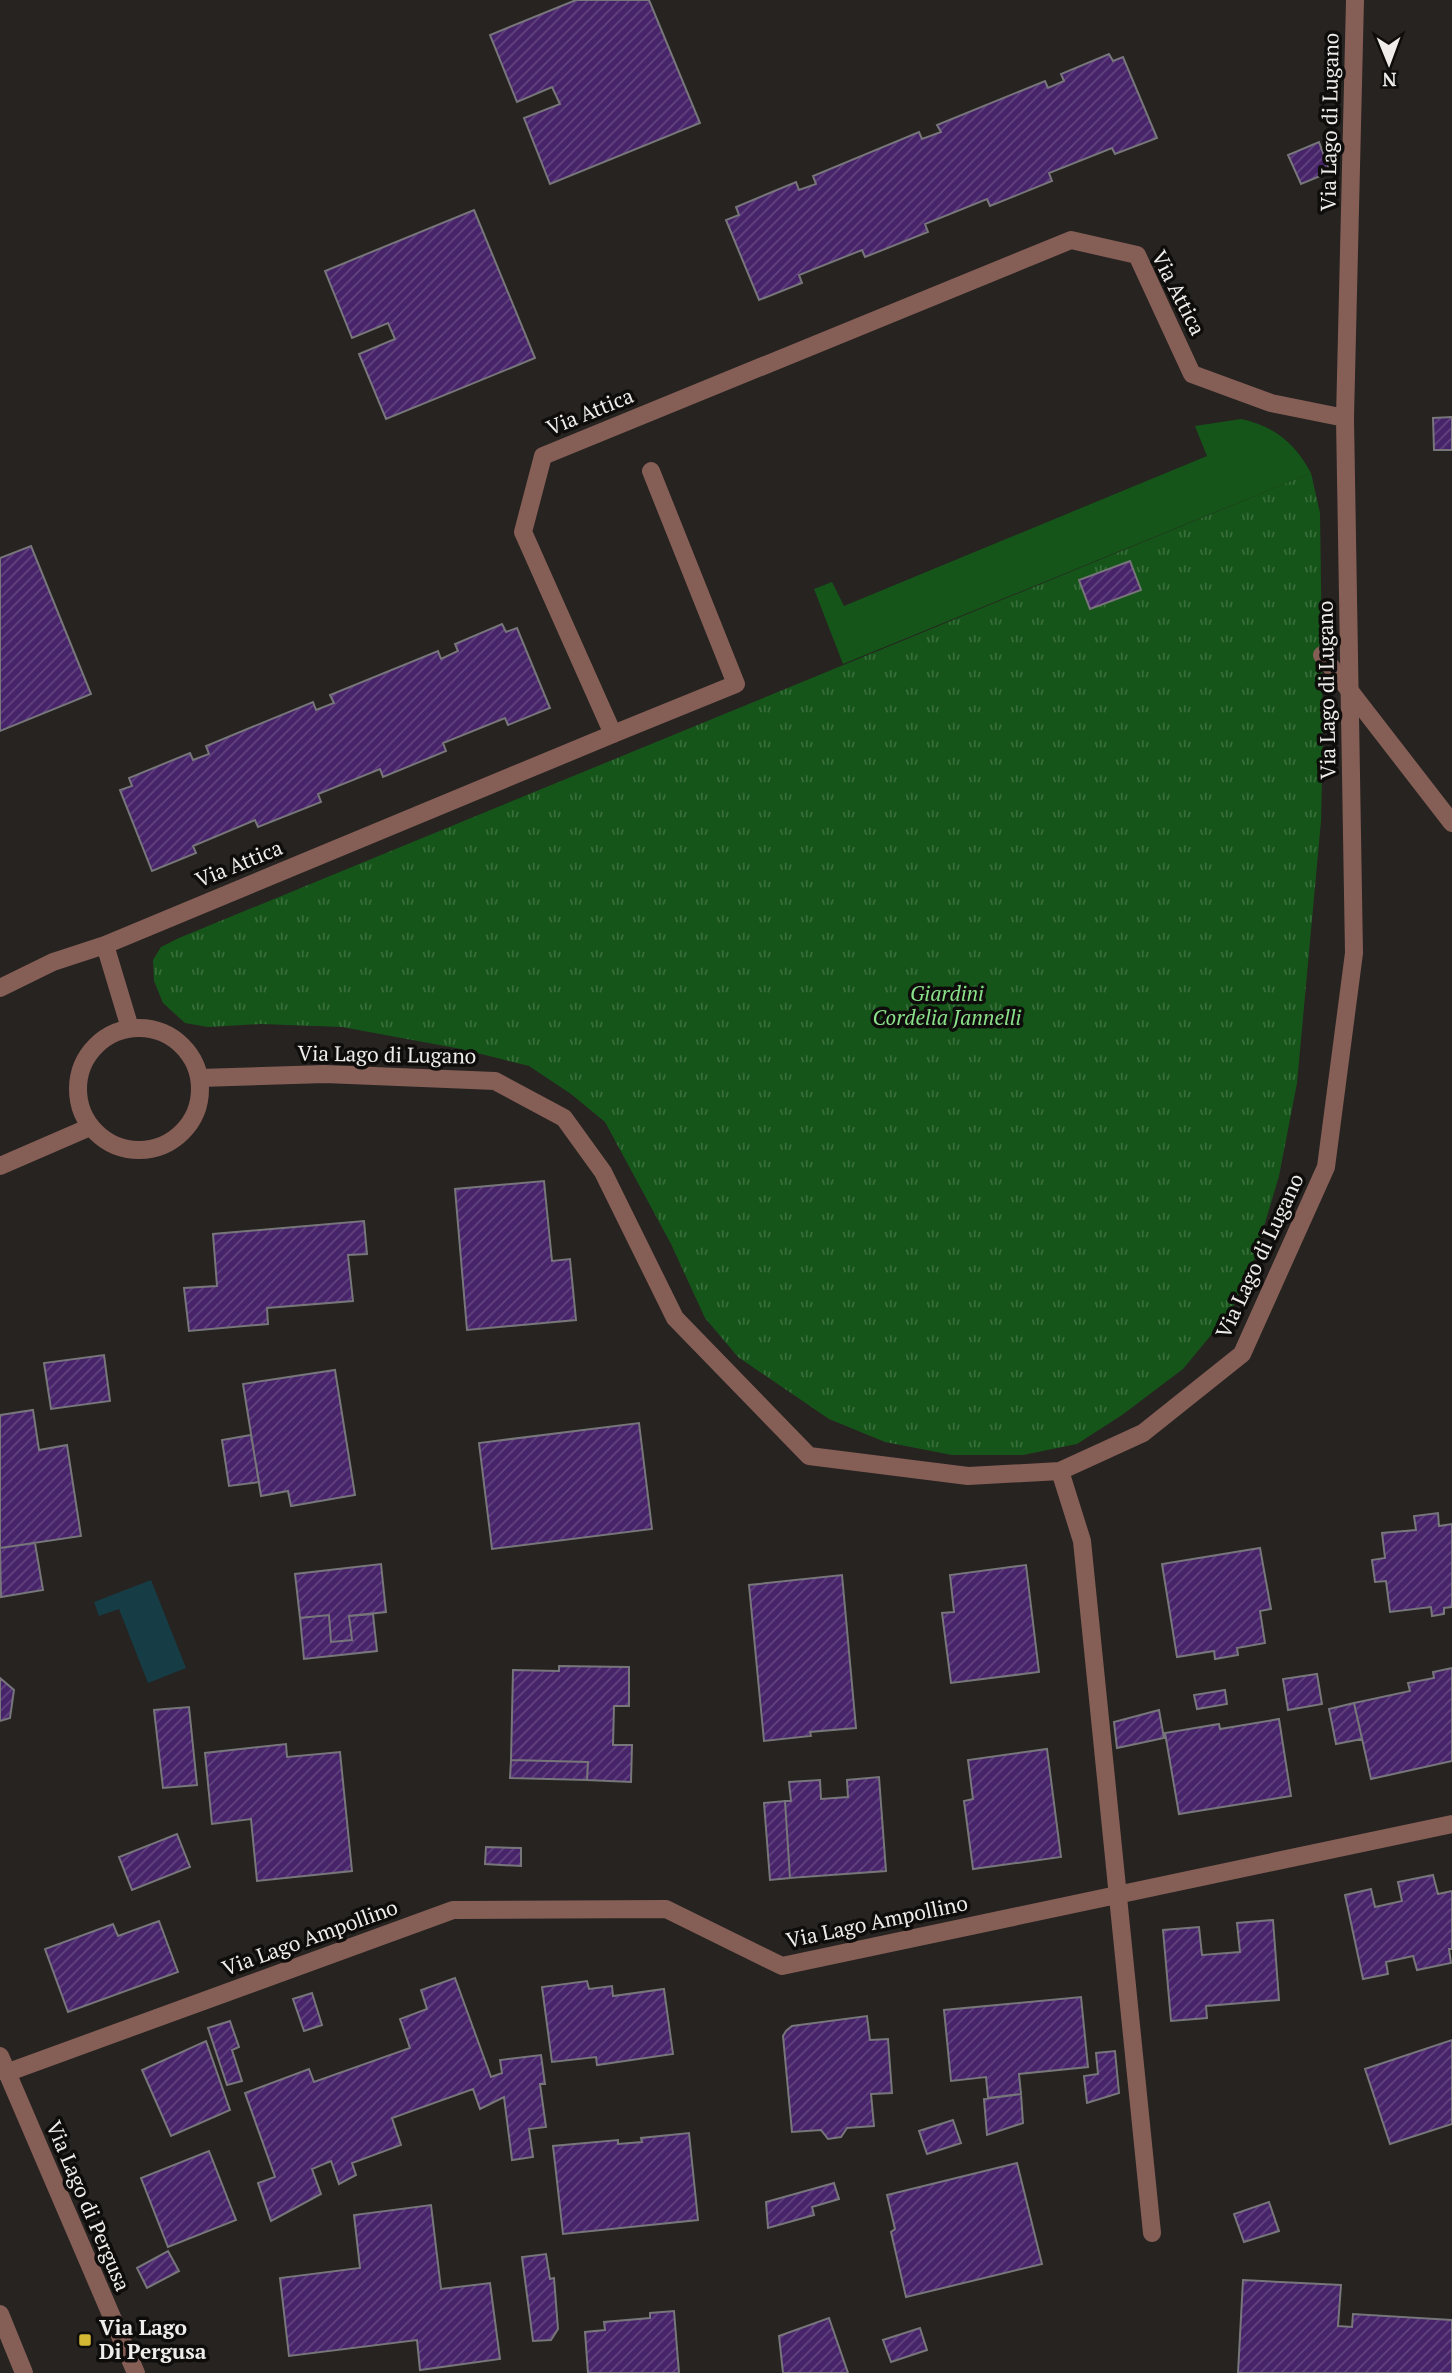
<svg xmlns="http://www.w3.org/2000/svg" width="1452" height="2373" font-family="'PT Serif',serif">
<defs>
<pattern id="park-tufts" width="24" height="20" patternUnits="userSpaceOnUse" patternTransform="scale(1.75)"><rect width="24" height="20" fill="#165519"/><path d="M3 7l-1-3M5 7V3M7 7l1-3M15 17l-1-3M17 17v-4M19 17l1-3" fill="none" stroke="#386e3b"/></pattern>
<pattern id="building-hatch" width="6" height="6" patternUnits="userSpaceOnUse" patternTransform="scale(1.75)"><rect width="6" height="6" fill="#472469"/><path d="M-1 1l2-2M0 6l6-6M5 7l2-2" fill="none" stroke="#62447f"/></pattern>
</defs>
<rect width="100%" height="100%" fill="#262320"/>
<path fill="#165519" d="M 1241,419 C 1274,426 1295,443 1311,473 L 843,664 L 814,589 L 832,582 L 844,606 L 1207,456 L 1195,426 Z"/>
<path fill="url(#park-tufts)" d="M 1311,473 L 1320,513 L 1323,735 L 1321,821 L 1297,1083 L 1279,1176 L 1254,1260 L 1231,1311 L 1183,1369 L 1122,1415 L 1077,1444 L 1023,1455 L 952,1455 L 885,1442 L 829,1419 L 738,1357 L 705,1318 L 671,1244 L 605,1122 L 571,1094 L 529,1066 L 461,1049 L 342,1027 L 261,1024 L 208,1027 L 185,1023 L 163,1003 L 154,981 L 153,960 L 161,947 L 179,938 Z"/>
<path fill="#163d46" d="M 151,1580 L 186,1668 L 148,1683 L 119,1609 L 99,1616 L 94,1602 Z"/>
<path fill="url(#building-hatch)" stroke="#77767a" stroke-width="2" d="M 576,0 L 649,0 L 700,123 L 550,184 L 524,118 L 560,104 L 552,87 L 517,102 L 490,35 Z
M 1109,54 L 1113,61 L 1123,57 L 1157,138 L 1115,154 L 1112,148 L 1049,173 L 1052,181 L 990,206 L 987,199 L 925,224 L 928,232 L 865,257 L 862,250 L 799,275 L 802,283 L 759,300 L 726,220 L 739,215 L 736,207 L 796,182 L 799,190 L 816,184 L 813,176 L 919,132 L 922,139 L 941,132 L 937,125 L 1045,81 L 1048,88 L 1064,81 L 1061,74 Z
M 1319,142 L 1330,172 L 1301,184 L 1288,155 Z
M 474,210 L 535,358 L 386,419 L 359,354 L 395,339 L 388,323 L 352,338 L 325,271 Z
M 1452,417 L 1452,450 L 1434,450 L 1433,418 Z
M 31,546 L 91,694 L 0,731 L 0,558 Z
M 1130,561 L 1141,590 L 1090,609 L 1079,580 Z
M 502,624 L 506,632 L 517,628 L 550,708 L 508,725 L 505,718 L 443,743 L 446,751 L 383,777 L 380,769 L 318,794 L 321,802 L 258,827 L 255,820 L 193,846 L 196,853 L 152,871 L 120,790 L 132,786 L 129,778 L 190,753 L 193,760 L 209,754 L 206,746 L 313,702 L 316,710 L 334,703 L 330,695 L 438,651 L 441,659 L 458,651 L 455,644 Z
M 544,1181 L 552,1261 L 570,1259 L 576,1320 L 467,1330 L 455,1189 Z
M 364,1221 L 367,1254 L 348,1255 L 353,1301 L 267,1308 L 268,1324 L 189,1331 L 184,1288 L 217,1286 L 213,1234 Z
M 104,1355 L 110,1401 L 51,1409 L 44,1363 Z
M 335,1370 L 355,1495 L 291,1506 L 288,1491 L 261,1496 L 243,1384 Z
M 33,1410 L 39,1450 L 67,1445 L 81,1536 L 0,1548 L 0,1415 Z
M 639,1423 L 652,1529 L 492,1549 L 479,1443 Z
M 251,1435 L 259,1482 L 229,1486 L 222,1440 Z
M 1438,1513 L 1439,1526 L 1452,1524 L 1452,1607 L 1444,1608 L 1444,1614 L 1432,1616 L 1431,1607 L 1390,1612 L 1386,1581 L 1375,1582 L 1372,1560 L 1385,1558 L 1382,1533 L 1416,1530 L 1414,1516 Z
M 35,1543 L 43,1590 L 1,1597 L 0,1548 Z
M 1260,1548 L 1271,1609 L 1260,1611 L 1265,1643 L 1237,1648 L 1238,1655 L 1215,1659 L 1214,1651 L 1177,1657 L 1162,1564 Z
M 381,1564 L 386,1612 L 349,1616 L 352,1640 L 331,1642 L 329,1615 L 300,1618 L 295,1574 Z
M 1026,1565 L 1039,1672 L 951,1683 L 942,1613 L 954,1612 L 950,1575 Z
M 842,1575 L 856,1728 L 810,1732 L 811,1736 L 764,1741 L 749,1585 Z
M 373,1614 L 377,1651 L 304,1659 L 300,1618 L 329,1615 L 331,1642 L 352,1640 L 349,1616 Z
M 559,1666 L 629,1667 L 629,1706 L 614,1706 L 613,1745 L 632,1745 L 631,1782 L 587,1780 L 588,1762 L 511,1760 L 513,1670 L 559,1671 Z
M 1452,1668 L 1452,1761 L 1371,1779 L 1354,1703 L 1410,1691 L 1408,1683 L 1434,1678 L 1433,1672 Z
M 1317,1674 L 1322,1704 L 1288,1710 L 1283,1679 Z
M 0,1678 L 14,1690 L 10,1718 L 0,1721 Z
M 1225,1690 L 1227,1704 L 1197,1709 L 1194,1695 Z
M 1354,1703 L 1362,1739 L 1336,1744 L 1329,1709 Z
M 189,1707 L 197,1785 L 163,1788 L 154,1710 Z
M 1159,1710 L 1164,1738 L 1117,1748 L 1114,1722 Z
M 1279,1719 L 1291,1796 L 1179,1814 L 1165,1733 L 1219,1724 L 1220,1729 Z
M 286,1744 L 287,1757 L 340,1752 L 352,1871 L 257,1881 L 251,1819 L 212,1824 L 205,1753 Z
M 1047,1749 L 1061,1857 L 973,1869 L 964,1801 L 973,1799 L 968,1760 Z
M 511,1760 L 588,1762 L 587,1780 L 510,1778 Z
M 879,1777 L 886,1871 L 790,1878 L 785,1801 L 791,1801 L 789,1782 L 820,1780 L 821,1799 L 848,1797 L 847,1780 Z
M 785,1801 L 790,1878 L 770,1880 L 764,1803 Z
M 177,1834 L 190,1867 L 132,1890 L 119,1857 Z
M 486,1847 L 521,1848 L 521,1866 L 485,1864 Z
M 1433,1875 L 1438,1894 L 1452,1891 L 1452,1949 L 1449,1949 L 1451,1963 L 1417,1970 L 1413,1956 L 1386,1962 L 1388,1974 L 1363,1979 L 1345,1895 L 1371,1889 L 1375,1907 L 1402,1901 L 1398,1882 Z
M 1273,1920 L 1279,2000 L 1206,2006 L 1207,2018 L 1171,2021 L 1163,1930 L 1199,1927 L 1202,1955 L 1240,1952 L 1237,1923 Z
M 159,1921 L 178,1972 L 68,2012 L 45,1949 L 113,1924 L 118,1936 Z
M 455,1978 L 491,2077 L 502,2073 L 500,2060 L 541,2055 L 545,2084 L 540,2084 L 546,2127 L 529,2129 L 533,2157 L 512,2160 L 504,2097 L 480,2109 L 473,2089 L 392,2118 L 401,2145 L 352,2163 L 356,2175 L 339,2184 L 331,2161 L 312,2169 L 321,2194 L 271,2221 L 258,2183 L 275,2177 L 245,2093 L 309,2069 L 314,2082 L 410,2048 L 400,2019 L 427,2009 L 421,1990 Z
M 587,1981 L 589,1989 L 612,1986 L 613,1996 L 664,1989 L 673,2054 L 597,2065 L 596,2057 L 552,2062 L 542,1987 Z
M 312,1993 L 322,2025 L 304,2031 L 293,1999 Z
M 1081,1997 L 1088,2067 L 1019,2074 L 1021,2094 L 988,2098 L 986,2077 L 951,2081 L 944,2010 Z
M 867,2016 L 870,2040 L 888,2039 L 892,2093 L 871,2094 L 874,2126 L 847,2128 L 841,2137 L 828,2139 L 821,2130 L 792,2132 L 783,2036 L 786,2031 L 792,2026 Z
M 230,2021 L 239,2047 L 232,2050 L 242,2081 L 227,2085 L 208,2028 Z
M 1452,2040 L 1452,2124 L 1390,2144 L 1365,2069 Z
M 206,2041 L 230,2110 L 171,2136 L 142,2070 Z
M 1115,2051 L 1119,2093 L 1087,2103 L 1084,2076 L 1098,2074 L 1096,2053 Z
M 1021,2094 L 1023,2123 L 987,2135 L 984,2099 Z
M 953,2120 L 961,2143 L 927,2154 L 919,2131 Z
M 689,2133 L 698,2220 L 563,2234 L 553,2146 L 618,2140 L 618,2144 L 642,2142 L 641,2138 Z
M 209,2151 L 236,2220 L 168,2247 L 141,2178 Z
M 1017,2163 L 1042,2264 L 906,2297 L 891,2232 L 895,2229 L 887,2195 Z
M 834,2183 L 839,2199 L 812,2207 L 814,2215 L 768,2228 L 766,2202 Z
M 1269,2202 L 1279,2231 L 1244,2242 L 1234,2214 Z
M 431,2205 L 441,2289 L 490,2283 L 500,2359 L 420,2370 L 417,2340 L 289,2356 L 280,2278 L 360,2268 L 354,2215 Z
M 168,2251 L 179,2271 L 147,2288 L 137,2268 Z
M 546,2254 L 550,2279 L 554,2278 L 558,2329 L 551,2340 L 533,2341 L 522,2257 Z
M 1243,2280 L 1341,2285 L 1338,2326 L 1352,2327 L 1353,2314 L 1452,2320 L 1452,2373 L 1238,2373 Z
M 674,2311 L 679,2373 L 588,2373 L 585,2332 L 605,2330 L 604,2322 L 650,2318 L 650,2313 Z
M 829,2318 L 848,2373 L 783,2373 L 779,2336 Z
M 920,2328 L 927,2350 L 891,2362 L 883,2340 Z"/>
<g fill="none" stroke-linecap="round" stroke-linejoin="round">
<path stroke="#855e56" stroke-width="18" d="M 1322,655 L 1452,823
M 613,734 L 736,684 L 651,471
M 0,2314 L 24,2373"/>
<path stroke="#855e56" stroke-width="18" d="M 0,988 L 53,962 L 105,945
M78 1089a61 61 0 1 1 122 0a61 61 0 1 1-122 0Z
M 130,1028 L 105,945 L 613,734 L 523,532 L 543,456 L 1071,240 L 1137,255 L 1192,374 L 1271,403 L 1345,418
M 200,1078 L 325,1074 L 495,1081 L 564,1118 L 603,1172 L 675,1318 L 809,1456 L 968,1476 L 1060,1471 L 1143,1433 L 1242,1354 L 1326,1167 L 1354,953 L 1345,418 L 1355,0
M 0,1166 L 90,1127
M 1060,1471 L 1082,1541 L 1152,2233
M 0,2056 L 136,2373
M 6,2073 L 453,1910 L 666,1909 L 782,1966 L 1452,1824"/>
</g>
<rect fill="#d2b735" stroke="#0e0d0b" stroke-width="2.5" x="78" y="2333" width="14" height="14" rx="3.5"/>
<g text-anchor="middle" stroke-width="7" stroke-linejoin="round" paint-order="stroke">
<g font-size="21" fill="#efecea" stroke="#0e0d0b">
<text transform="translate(1330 122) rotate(-89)" y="7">Via Lago di Lugano</text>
<text transform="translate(1178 293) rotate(63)" y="7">Via Attica</text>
<text transform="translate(590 412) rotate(-22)" y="7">Via Attica</text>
<text transform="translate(1327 690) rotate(-91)" y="7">Via Lago di Lugano</text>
<text transform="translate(239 864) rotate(-22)" y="7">Via Attica</text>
<text transform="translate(387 1055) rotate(1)" y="7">Via Lago di Lugano</text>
<text transform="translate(1260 1256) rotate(-65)" y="7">Via Lago di Lugano</text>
<text transform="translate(877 1922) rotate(-12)" y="7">Via Lago Ampollino</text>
<text transform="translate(310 1938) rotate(-20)" y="7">Via Lago Ampollino</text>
<text transform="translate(88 2206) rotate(67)" y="7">Via Lago di Pergusa</text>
</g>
<g font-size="21" font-style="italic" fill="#8be28a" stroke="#0e0d0b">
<text x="947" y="1001">Giardini<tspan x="947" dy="24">Cordelia Jannelli</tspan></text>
</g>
<g font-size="21" font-weight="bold" fill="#efecea" stroke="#0e0d0b" text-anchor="start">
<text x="99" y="2335">Via Lago<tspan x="99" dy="24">Di Pergusa</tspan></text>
</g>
</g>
<g transform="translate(1389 63) rotate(179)" stroke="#0e0d0b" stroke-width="5" paint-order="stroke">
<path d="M0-5L12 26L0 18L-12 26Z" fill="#efecea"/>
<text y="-10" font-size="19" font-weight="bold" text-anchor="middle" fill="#efecea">N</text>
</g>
</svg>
